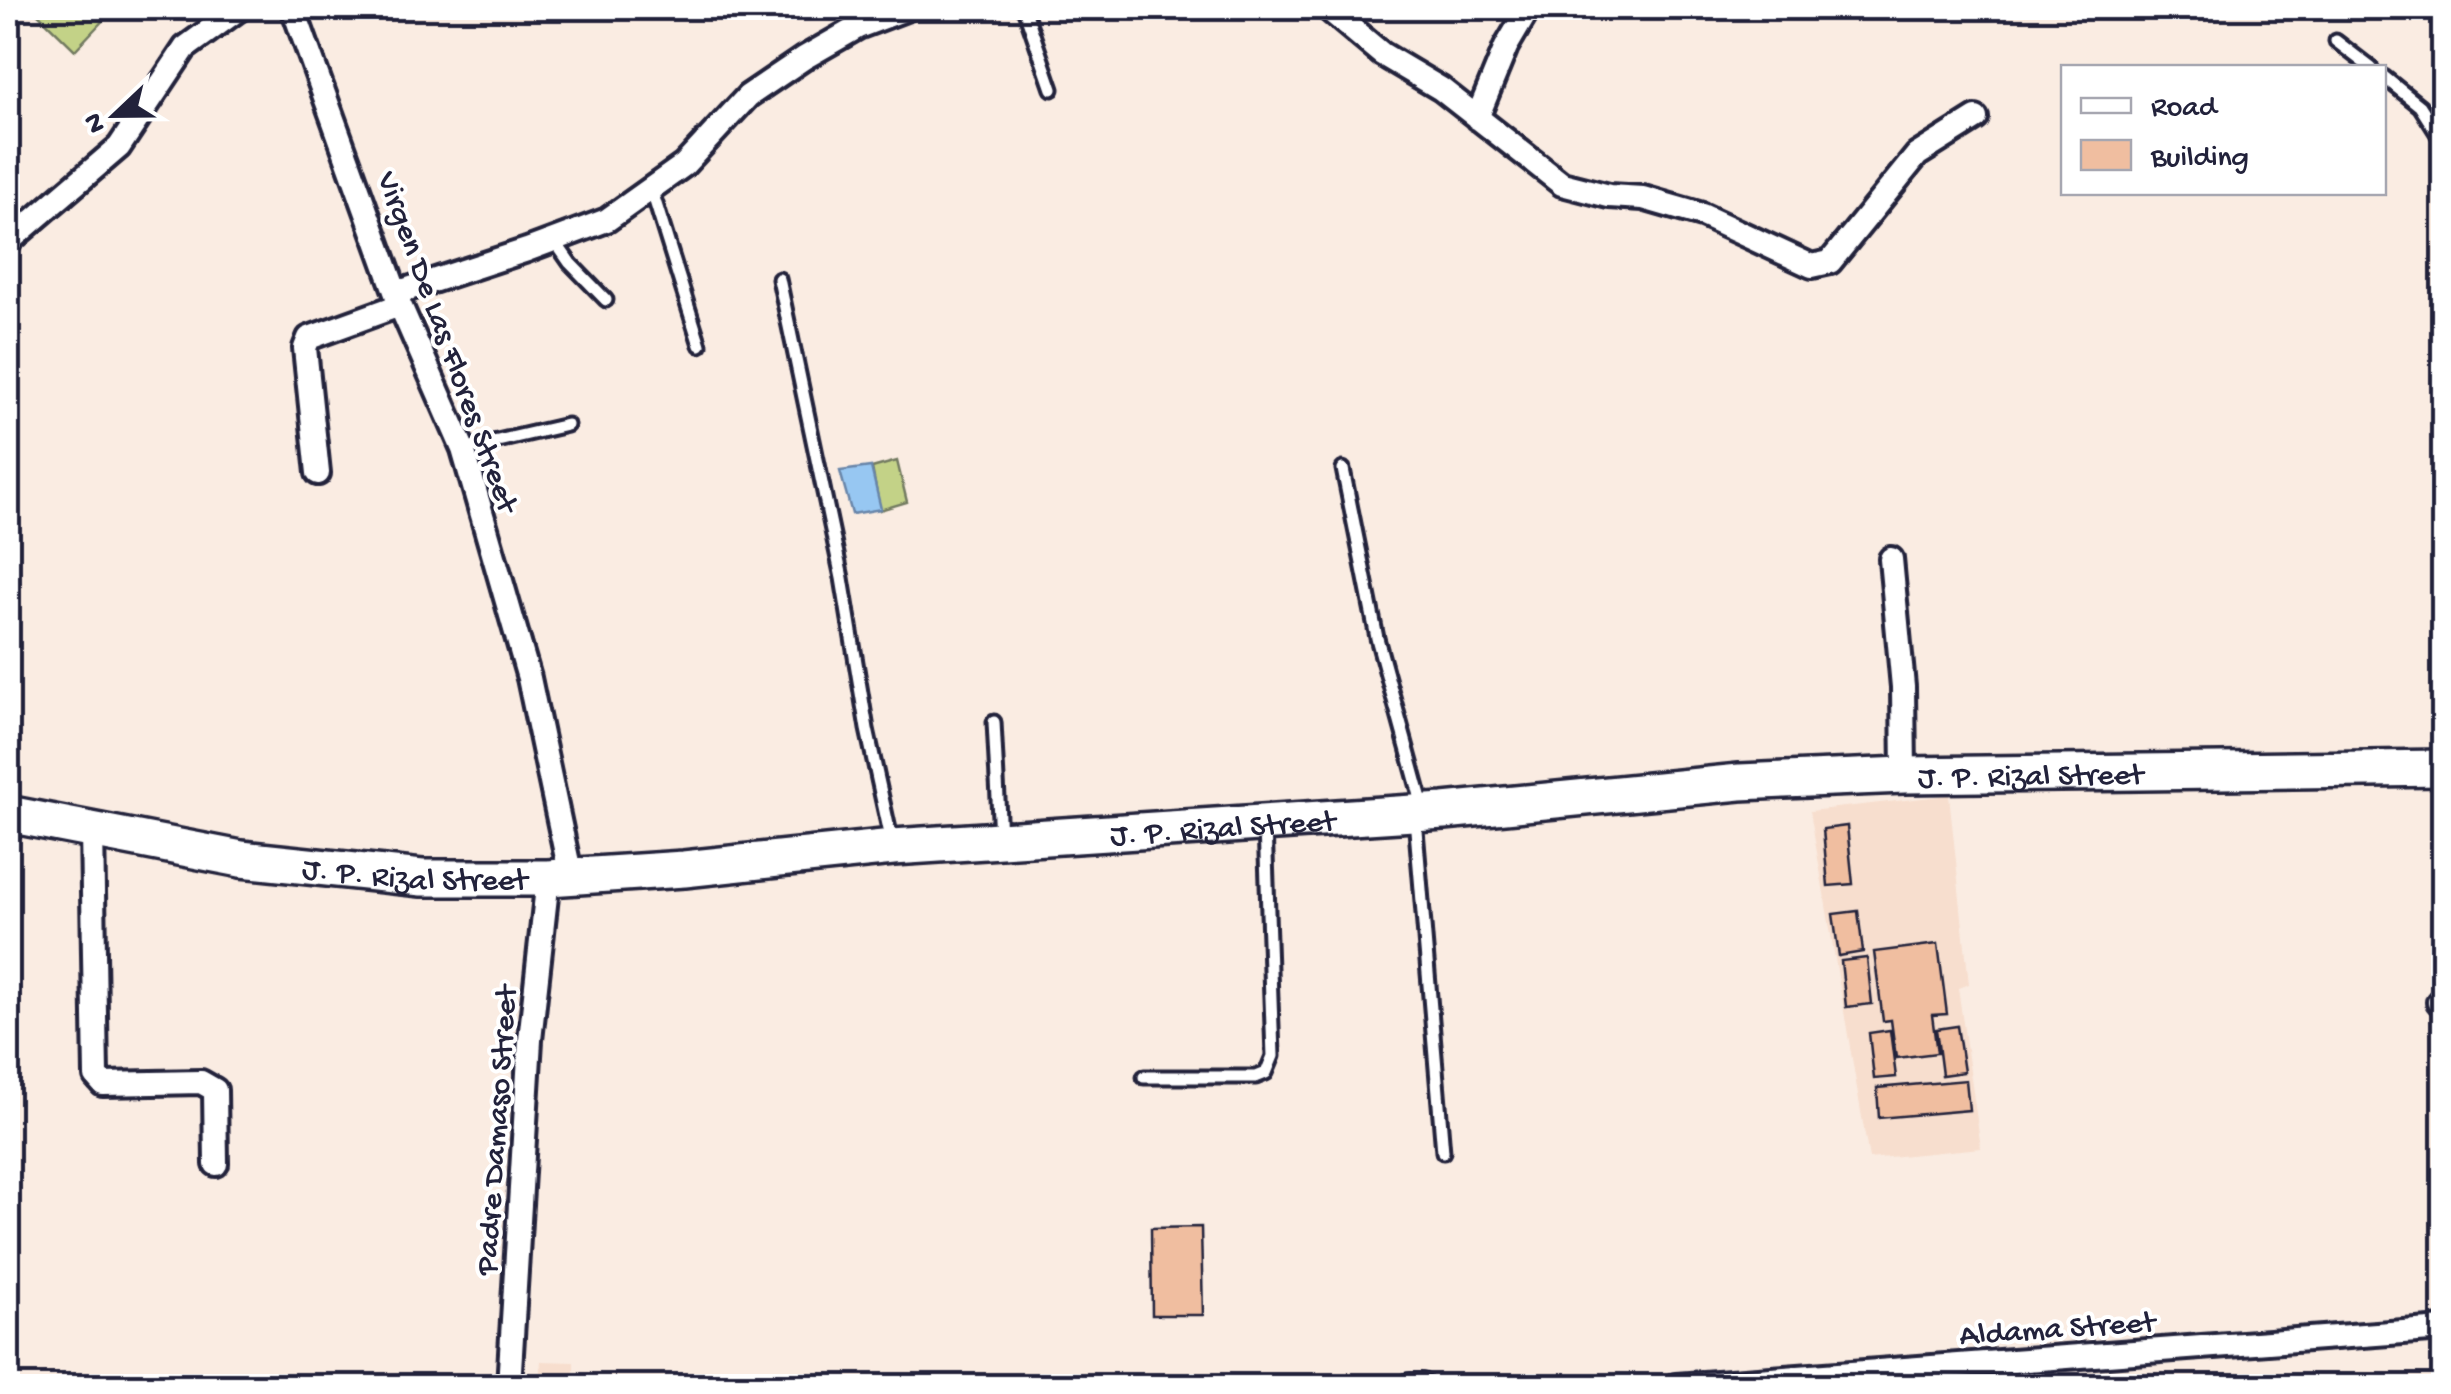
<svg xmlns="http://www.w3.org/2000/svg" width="2451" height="1394" font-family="'Gochi Hand',sans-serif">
<rect width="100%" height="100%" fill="#faece2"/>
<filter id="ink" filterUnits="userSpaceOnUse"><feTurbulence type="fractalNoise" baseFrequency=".01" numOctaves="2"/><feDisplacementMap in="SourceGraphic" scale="20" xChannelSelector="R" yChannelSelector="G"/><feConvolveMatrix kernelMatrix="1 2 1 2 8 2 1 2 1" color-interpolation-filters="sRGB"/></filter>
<g filter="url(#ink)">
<path fill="#f7dece" d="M 1949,795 L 1969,984 L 1958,988 L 1981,1148 L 1869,1159 L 1810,811 Z
M 541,1361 L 574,1362 L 574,1386 L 539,1386 Z"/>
<path fill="#c3d287" stroke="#727a61" stroke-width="2.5" d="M 32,8 L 108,8 L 112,11 L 75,50 Z
M 897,461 L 907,502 L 880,510 L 872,468 Z"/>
<path fill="#97c7f2" stroke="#6885a9" stroke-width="2.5" d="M 871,467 L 881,509 L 852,514 L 840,471 Z"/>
<path fill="#f0bea0" stroke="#22223b" stroke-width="2.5" d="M 1847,826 L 1853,884 L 1828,886 L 1823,829 Z
M 1858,911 L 1863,952 L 1839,956 L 1833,914 Z
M 1938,944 L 1947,1014 L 1932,1015 L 1937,1053 L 1896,1058 L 1891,1020 L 1883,1021 L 1874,952 Z
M 1867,958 L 1872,1004 L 1846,1007 L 1841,961 Z
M 1957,1026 L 1964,1072 L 1942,1075 L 1936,1029 Z
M 1890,1030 L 1896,1077 L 1874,1079 L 1869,1033 Z
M 1966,1080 L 1969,1110 L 1879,1118 L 1877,1088 Z
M 1201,1227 L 1203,1315 L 1152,1315 L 1151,1228 Z"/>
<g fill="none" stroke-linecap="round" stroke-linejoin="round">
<defs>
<path id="service" d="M 1024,8 L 1052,89
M 2336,41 L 2371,68
M 2384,77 L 2420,106 L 2444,144
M 651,188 L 700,345
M 554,240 L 570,263 L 606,300
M 779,279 L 842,578 L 867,729 L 892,843
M 463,449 L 567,425
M 1343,469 L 1377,638 L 1424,810
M 994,722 L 1000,837
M 1415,818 L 1443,1152
M 1144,1077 L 1256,1077 L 1266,1073 L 1273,1056 L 1265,826"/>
<path id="minor" d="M 293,8 L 400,305 L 463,449 L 529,678 L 571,877
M 1327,8 L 1382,54 L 1441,89 L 1562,184 L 1609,196 L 1643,198 L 1702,215 L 1812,266 L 1830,262 L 1917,155 L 1976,118
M 1477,118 L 1506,47 L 1529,8
M 8,242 L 119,147 L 185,48 L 240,8
M 396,293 L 527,250 L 607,220 L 684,165 L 748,96 L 804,58 L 858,27 L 908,8
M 318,473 L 305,348 L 309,338 L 400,305
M 1891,559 L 1903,687 L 1904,775
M 92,830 L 96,1076 L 103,1084 L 201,1082 L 215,1090 L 216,1164
M 2439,1002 L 2444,1002
M 509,1386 L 530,1040 L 548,878
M 1410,1386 L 1421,1386
M 1676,1386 L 2444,1329"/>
<g id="primary">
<path id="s1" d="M 8,814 L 241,859 L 422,878 L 548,878 L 684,869 L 893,847 L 1444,811 L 1740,782 L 1904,775 L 2444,768"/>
</g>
</defs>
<use href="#service" stroke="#22223b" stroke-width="19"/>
<use href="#minor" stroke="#22223b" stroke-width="30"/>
<use href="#primary" stroke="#22223b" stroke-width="42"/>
<use href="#service" stroke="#fff" stroke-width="11"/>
<use href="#minor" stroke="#fff" stroke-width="22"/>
<use href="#primary" stroke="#fff" stroke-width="35"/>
</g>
</g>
<g text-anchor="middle" stroke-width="8" stroke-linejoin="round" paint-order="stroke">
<g font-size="32" fill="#22223b" stroke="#fff">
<text transform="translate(450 341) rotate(70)" y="11">Virgen De Las Flores Street</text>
<text dy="11" stroke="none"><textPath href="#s1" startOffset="2032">J. P. Rizal Street</textPath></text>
<text dy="11" stroke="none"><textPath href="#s1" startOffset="1222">J. P. Rizal Street</textPath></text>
<text dy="11" stroke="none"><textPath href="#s1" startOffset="412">J. P. Rizal Street</textPath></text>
<text transform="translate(494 1130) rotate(-86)" y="11">Padre Damaso Street</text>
<text transform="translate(2057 1326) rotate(-4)" y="11">Aldama Street</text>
</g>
</g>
<rect width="2451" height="1394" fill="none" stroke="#fff" stroke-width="40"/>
<rect x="20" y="20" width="2411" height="1354" fill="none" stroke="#22223b" stroke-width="4" filter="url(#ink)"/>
<rect x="2061" y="65" width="325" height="130" fill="#ffffff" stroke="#a7a7b1" stroke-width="2.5"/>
<rect x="2081" y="98" width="50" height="15" fill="#ffffff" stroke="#a7a7b1" stroke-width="2.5"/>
<text x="2151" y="115" font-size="30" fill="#22223b">Road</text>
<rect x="2081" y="140" width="50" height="30" fill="#f0bea0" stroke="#a7a7b1" stroke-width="2.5"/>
<text x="2151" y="165" font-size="30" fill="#22223b">Building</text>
<g transform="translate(115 115) rotate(248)" stroke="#ffffff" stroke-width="8" paint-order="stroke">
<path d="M0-8L18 38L0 25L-18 38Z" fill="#22223b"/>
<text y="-15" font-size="28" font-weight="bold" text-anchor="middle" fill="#22223b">N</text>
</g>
</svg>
